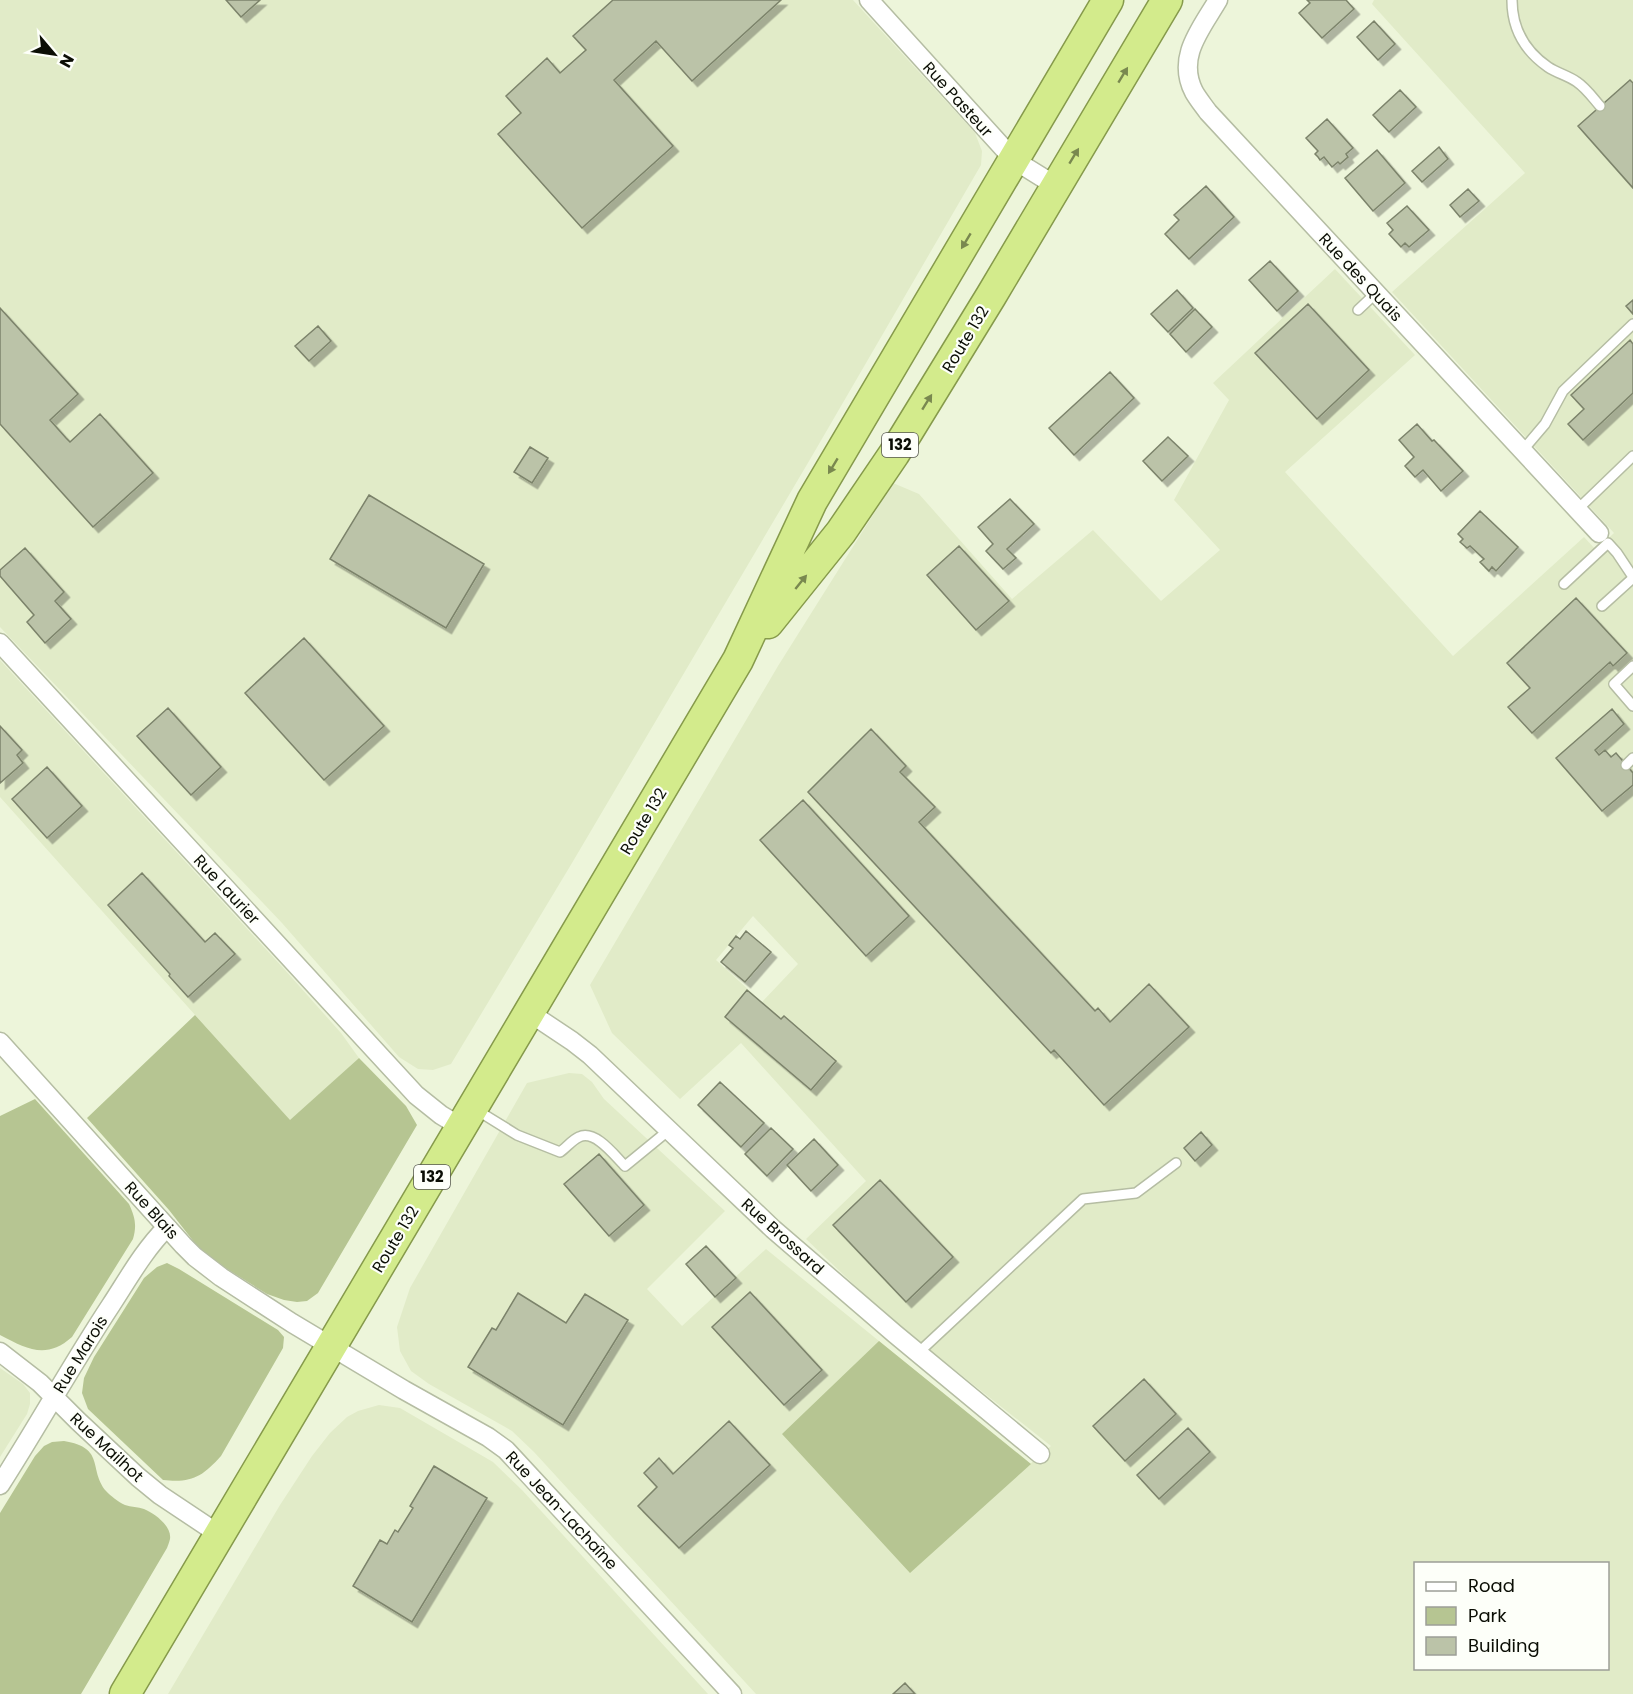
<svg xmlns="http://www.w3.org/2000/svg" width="1633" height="1694" font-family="Poppins,sans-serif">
<defs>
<filter id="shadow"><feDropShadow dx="5.5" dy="5.5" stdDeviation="0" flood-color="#0004"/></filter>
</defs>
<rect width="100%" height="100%" fill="#edf5da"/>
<path fill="#e1ebc8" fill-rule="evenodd" d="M 0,0 L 853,0 L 975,133 L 982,151 L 981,165 L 812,456 L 572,863 L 451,1064 L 433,1070 L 418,1069 L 399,1057 L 282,923 L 0,627 Z
M 1374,0 L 1633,0 L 1633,1694 L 756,1694 L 534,1452 L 512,1431 L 429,1384 L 411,1371 L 400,1351 L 397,1327 L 410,1288 L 527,1083 L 569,1073 L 582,1074 L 592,1082 L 604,1099 L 725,1211 L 647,1289 L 682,1326 L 766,1249 L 1030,1464 L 1051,1446 L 889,1318 L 806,1239 L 866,1181 L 741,1043 L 680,1099 L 612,1033 L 590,985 L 778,666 L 893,483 L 919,494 L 1012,599 L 1093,530 L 1161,601 L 1220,550 L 1174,500 L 1229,400 L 1213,383 L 1335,269 L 1415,355 L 1285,472 L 1453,656 L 1584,537 L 1596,550 L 1614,533 L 1392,292 L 1525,173 L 1372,4 ZM 753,916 L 798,964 L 762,1002 L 716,960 ZM 1416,1564 L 1608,1564 L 1608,1668 L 1416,1668 Z
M 0,660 L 285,970 L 341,1033 L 359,1058 L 290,1121 L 0,797 Z
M 0,1368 L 23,1384 L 30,1393 L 30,1404 L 27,1414 L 0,1457 Z
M 379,1405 L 400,1408 L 493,1462 L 522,1490 L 708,1694 L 168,1694 L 280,1505 L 312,1456 L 330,1433 L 347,1417 L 358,1411 Z"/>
<path fill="#b6c592" d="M 195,1015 L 290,1120 L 359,1058 L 406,1106 L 417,1125 L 318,1293 L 307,1301 L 297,1302 L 284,1300 L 267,1294 L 211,1259 L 194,1242 L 169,1210 L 87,1118 Z
M 35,1099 L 129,1204 C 135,1217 137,1225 133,1239 L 72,1337 C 46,1360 27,1349 0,1335 L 0,1116 Z
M 167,1263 L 179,1269 L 278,1330 L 284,1337 L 283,1348 L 221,1456 C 202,1477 192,1483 163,1480 L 88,1409 L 82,1393 L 84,1378 L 94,1357 L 144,1278 L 157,1267 Z
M 879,1341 L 1031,1464 L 910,1573 L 782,1434 Z
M 64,1441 C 106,1448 88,1469 106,1491 C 111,1496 118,1502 125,1505 C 131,1507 138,1507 144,1509 C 154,1513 172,1526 170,1539 C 169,1543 168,1545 167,1548 L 81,1694 L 0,1694 L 0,1513 L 35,1456 L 44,1446 L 52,1442 Z"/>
<path fill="#bbc3a8" stroke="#7c836b" stroke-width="1.5" filter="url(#shadow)" d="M 226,0 L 260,0 L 241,17 Z
M 613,0 L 781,0 L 692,81 L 656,41 L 614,80 L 673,146 L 582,228 L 498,134 L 521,113 L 506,96 L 547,58 L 560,73 L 586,50 L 573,36 Z
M 1307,0 L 1346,0 L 1354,9 L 1322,38 L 1299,13 L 1310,3 Z
M 1374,21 L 1395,44 L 1378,60 L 1357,37 Z
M 1630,80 L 1633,83 L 1633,188 L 1578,126 Z
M 1400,90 L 1416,107 L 1389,132 L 1373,115 Z
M 1327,119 L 1353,148 L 1346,154 L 1348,157 L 1340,164 L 1338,162 L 1332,167 L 1324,157 L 1320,160 L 1318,157 L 1315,154 L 1318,151 L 1306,138 Z
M 1439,147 L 1448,159 L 1422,182 L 1412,171 Z
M 1377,150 L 1405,183 L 1373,211 L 1345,178 Z
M 1206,186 L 1234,217 L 1189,259 L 1165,234 L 1179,220 L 1174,215 Z
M 1468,189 L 1479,201 L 1460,217 L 1450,205 Z
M 1407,206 L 1429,230 L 1409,247 L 1405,243 L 1401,247 L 1389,234 L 1393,230 L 1387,223 Z
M 1270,261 L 1298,291 L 1277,311 L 1249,280 Z
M 1177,290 L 1193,308 L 1168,332 L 1151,314 Z
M 1633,300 L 1633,314 L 1626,306 Z
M 1308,304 L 1369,370 L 1317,419 L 1255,353 Z
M 0,308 L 78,394 L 50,420 L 66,438 L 70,442 L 100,414 L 153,473 L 93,527 L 0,424 Z
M 1195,309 L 1212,327 L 1186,352 L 1170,334 Z
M 318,326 L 331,341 L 309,361 L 295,346 Z
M 1630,340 L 1633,344 L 1633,393 L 1583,440 L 1568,424 L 1584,409 L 1571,395 Z
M 1110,372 L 1134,398 L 1074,455 L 1049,428 Z
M 1417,424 L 1432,441 L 1434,440 L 1463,471 L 1441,491 L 1423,470 L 1415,477 L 1405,466 L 1414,457 L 1399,440 Z
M 1168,437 L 1188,456 L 1162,481 L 1143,461 Z
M 530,447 L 548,458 L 532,483 L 514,472 Z
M 369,495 L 484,564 L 446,628 L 330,559 Z
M 1010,499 L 1034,524 L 1007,549 L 1016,558 L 1003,569 L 986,551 L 993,544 L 978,527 Z
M 1480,511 L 1518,547 L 1496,571 L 1492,567 L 1489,571 L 1480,562 L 1484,559 L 1470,546 L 1467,548 L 1460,542 L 1463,539 L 1458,534 Z
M 959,546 L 1009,601 L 976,630 L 927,575 Z
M 25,548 L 64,592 L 55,601 L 71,619 L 45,643 L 27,622 L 34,615 L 0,576 L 0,570 Z
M 1576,598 L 1627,653 L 1613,666 L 1610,662 L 1532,733 L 1508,707 L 1530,688 L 1507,663 Z
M 304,638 L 384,726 L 324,780 L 245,693 Z
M 168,708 L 221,767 L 191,795 L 137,736 Z
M 1612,709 L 1624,724 L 1595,750 L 1599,755 L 1605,750 L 1611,757 L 1616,753 L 1633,773 L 1633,785 L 1602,811 L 1556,758 Z
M 0,726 L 22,750 L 17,755 L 23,763 L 0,783 Z
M 871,729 L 906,766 L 900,772 L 935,807 L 919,822 L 1095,1011 L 1098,1008 L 1110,1022 L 1149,984 L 1189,1027 L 1104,1105 L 1054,1050 L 1051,1053 L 808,792 Z
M 47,767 L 82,806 L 47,838 L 12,799 Z
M 803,800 L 909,916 L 866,956 L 760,840 Z
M 142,873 L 205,942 L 215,933 L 235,954 L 188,997 L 169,976 L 170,974 L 108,905 Z
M 746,931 L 771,952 L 745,982 L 721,962 L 733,948 L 729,945 L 733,940 L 736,936 L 740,939 Z
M 747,990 L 781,1019 L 784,1016 L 836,1061 L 811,1090 L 725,1017 Z
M 720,1082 L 764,1123 L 741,1147 L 698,1105 Z
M 771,1128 L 793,1149 L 767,1176 L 745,1154 Z
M 1201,1132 L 1212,1145 L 1195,1161 L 1184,1148 Z
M 814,1139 L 838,1165 L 811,1191 L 787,1165 Z
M 599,1154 L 644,1205 L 609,1236 L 564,1184 Z
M 880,1180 L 953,1257 L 906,1302 L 833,1225 Z
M 706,1246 L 736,1278 L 715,1297 L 686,1264 Z
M 750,1292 L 822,1370 L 784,1405 L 712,1327 Z
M 518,1293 L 566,1323 L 585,1294 L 628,1320 L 563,1425 L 468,1367 L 492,1328 L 496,1330 Z
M 1144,1379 L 1176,1414 L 1125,1461 L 1093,1426 Z
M 729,1421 L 770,1465 L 679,1548 L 638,1506 L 657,1487 L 644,1473 L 659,1458 L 673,1474 Z
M 1188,1428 L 1210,1452 L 1159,1499 L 1137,1475 Z
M 434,1466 L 487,1498 L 412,1622 L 353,1586 L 380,1540 L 387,1544 L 395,1530 L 398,1532 L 413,1508 L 410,1506 Z
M 905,1683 L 915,1694 L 893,1694 Z"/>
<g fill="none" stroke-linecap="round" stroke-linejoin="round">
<defs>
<path id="service" d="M 1512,0 C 1512,29 1525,51 1548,67 C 1557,73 1569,76 1577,82 C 1586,88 1593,98 1600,106
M 1358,310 L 1376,293
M 1522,451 L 1545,424 L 1563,391 L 1633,324
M 1577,510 L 1633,456
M 1564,584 L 1608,543 L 1617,553 L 1633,577
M 1602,606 L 1633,578
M 1633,666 L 1614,684 L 1633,706
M 1626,765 L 1633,758
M 475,1109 L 517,1135 L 560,1152 C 566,1148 572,1140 579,1137 C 595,1129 615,1156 625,1166 L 669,1130
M 918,1353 L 1083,1199 L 1136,1193 L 1176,1163"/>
<path id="minor" d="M 869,0 L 1014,160 L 1056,186
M 1218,0 C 1201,29 1176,57 1194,92 C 1198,99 1203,105 1208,112 L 1599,533
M 0,643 L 416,1095 L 441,1115 L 461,1127
M 530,1013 L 572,1041 L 590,1055 L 773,1229 L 895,1334 L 1040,1454
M 0,1042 L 183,1245 L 195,1257 L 221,1277 L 292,1323 L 404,1390 L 488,1437 L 506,1450 L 732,1694
M 0,1352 L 40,1383 L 78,1421 L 138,1477 L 160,1495 L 220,1535
M 0,1485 C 38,1426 72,1364 111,1305 C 128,1279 144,1250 167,1227"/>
<path id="trunk" d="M 768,623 L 841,532 L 894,454 L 991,296 L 1167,0
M 125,1694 L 738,660 L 812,501 L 1108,0"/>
</defs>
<use href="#service" stroke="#b5bda3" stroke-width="12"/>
<use href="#minor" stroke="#b5bda3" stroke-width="21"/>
<use href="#trunk" stroke="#869a4b" stroke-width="33"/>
<use href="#service" stroke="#fff" stroke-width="9"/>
<use href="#minor" stroke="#fff" stroke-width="18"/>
<use href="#trunk" stroke="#d3eb8c" stroke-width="30"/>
</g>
<defs><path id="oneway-solid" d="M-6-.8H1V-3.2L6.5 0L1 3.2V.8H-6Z" transform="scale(1.5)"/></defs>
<g fill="#79884f">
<use href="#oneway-solid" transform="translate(1123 75) rotate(-59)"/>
<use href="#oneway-solid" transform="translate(1074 156) rotate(-59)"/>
<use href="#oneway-solid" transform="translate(966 241) rotate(121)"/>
<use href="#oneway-solid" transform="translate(927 402) rotate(-58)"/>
<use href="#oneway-solid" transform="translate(833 466) rotate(121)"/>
<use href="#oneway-solid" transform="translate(801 582) rotate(-51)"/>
</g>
<g text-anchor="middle" stroke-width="4.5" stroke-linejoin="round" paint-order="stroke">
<g fill="#fdfff9" stroke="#54564e" stroke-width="1.5">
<rect x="882" y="433" width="36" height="24" rx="4.5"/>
<rect x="414" y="1165" width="36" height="24" rx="4.5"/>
</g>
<g font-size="15" font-weight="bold" fill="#0b0e05">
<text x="900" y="450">132</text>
<text x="432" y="1182">132</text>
</g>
<g font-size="16" fill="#0b0e05" stroke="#fdfff9">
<text transform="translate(958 99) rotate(48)" y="6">Rue Pasteur</text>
<text transform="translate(1361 277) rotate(47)" y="6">Rue des Quais</text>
<text transform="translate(965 339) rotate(-59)" y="6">Route 132</text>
<text transform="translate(643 821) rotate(-59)" y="6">Route 132</text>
<text transform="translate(227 889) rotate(47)" y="6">Rue Laurier</text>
<text transform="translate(152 1210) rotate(48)" y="6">Rue Blais</text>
<text transform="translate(783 1236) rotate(42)" y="6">Rue Brossard</text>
<text transform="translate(395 1239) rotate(-59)" y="6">Route 132</text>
<text transform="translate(80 1354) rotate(-58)" y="6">Rue Marois</text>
<text transform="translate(107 1447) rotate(43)" y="6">Rue Mailhot</text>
<text transform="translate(562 1510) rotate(47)" y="6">Rue Jean-Lachaîne</text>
</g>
</g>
<rect x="1414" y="1562" width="195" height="108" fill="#fdfff9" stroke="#9c9f97" stroke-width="1.5"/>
<rect x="1426" y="1582" width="30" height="9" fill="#ffffff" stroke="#9c9f97" stroke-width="1.5"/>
<text x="1468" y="1592" font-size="18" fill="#0b0e05">Road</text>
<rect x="1426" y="1607" width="30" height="18" fill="#b6c592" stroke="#9c9f97" stroke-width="1.5"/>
<text x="1468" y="1622" font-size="18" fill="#0b0e05">Park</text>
<rect x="1426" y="1637" width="30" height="18" fill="#bbc3a8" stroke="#9c9f97" stroke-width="1.5"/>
<text x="1468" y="1652" font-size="18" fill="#0b0e05">Building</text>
<g transform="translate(54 54) rotate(119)" stroke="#fdfff9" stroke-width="4.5" paint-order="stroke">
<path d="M0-4.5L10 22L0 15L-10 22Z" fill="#0b0e05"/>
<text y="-9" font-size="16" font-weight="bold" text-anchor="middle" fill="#0b0e05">N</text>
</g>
</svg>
